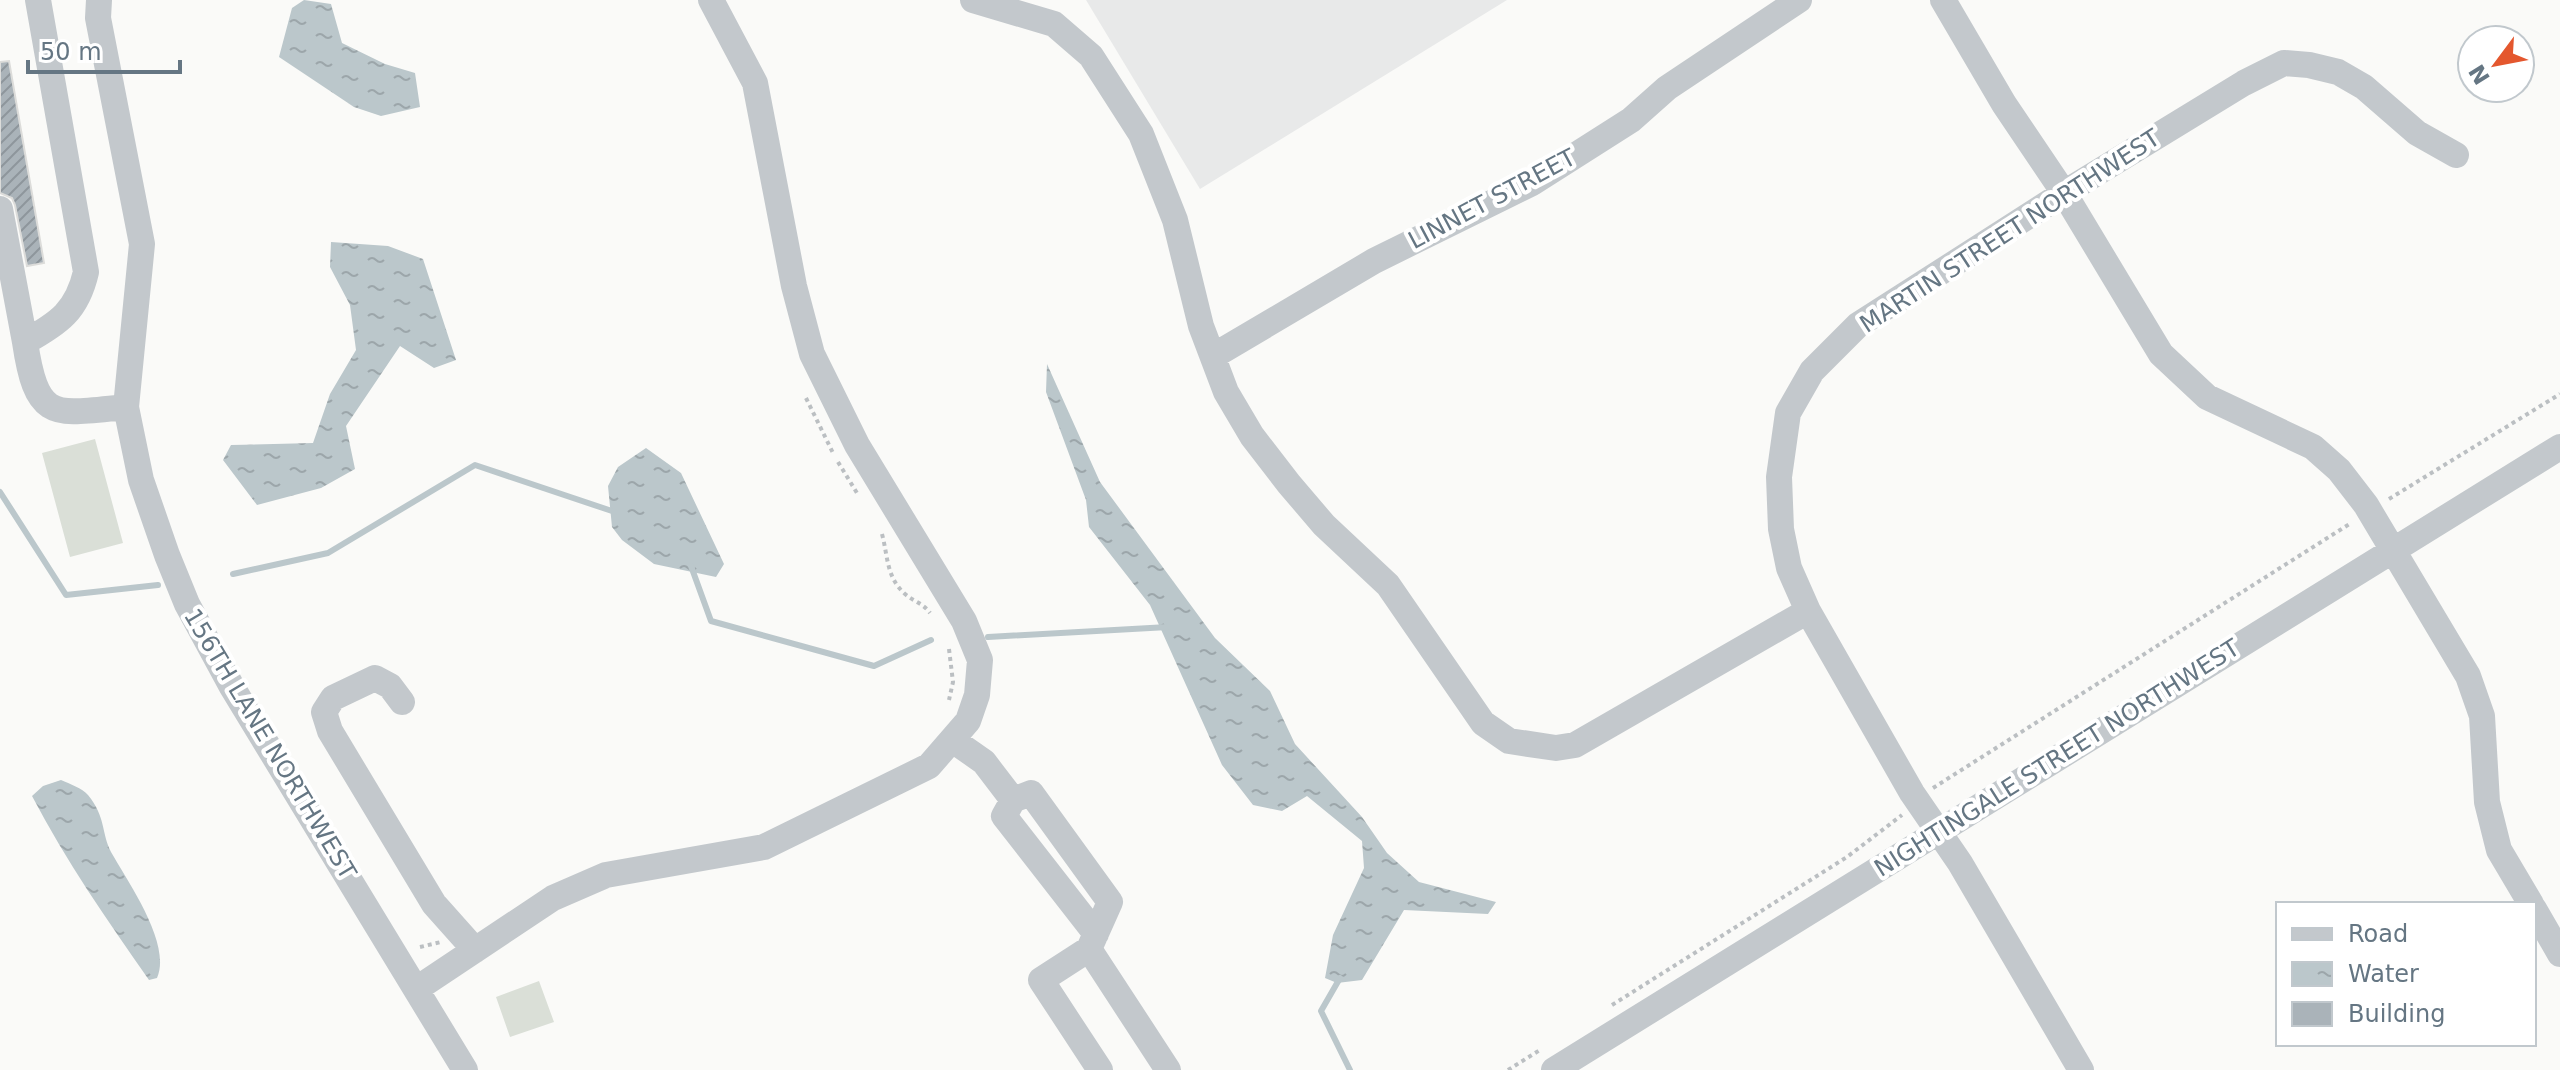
<svg xmlns="http://www.w3.org/2000/svg" width="2560" height="1070" font-family="'DejaVu Sans',sans-serif">
<defs>
<pattern id="water-ripples" width="26" height="14" patternUnits="userSpaceOnUse" patternTransform="scale(2)"><rect width="26" height="14" fill="#bbc7cb"/><path d="M2 4q2-2 4 0t4 0M15 11q2-2 4 0t4 0" fill="none" stroke="#9ca6aa"/></pattern>
<pattern id="building-hatch" width="6" height="6" patternUnits="userSpaceOnUse" patternTransform="scale(2)"><rect width="6" height="6" fill="#aab3b9"/><path d="M-1 1l2-2M0 6l6-6M5 7l2-2" fill="none" stroke="#8e969c"/></pattern>
</defs>
<rect width="100%" height="100%" fill="#fafaf8"/>
<path fill="#e8e9e9" d="M 1086,0 L 1507,0 L 1200,189 Z"/>
<path fill="#dadfd7" d="M 95,439 L 123,543 L 70,557 L 42,453 Z
M 539,981 L 554,1022 L 510,1037 L 496,997 Z"/>
<path fill="url(#water-ripples)" d="M 304,0 L 331,4 L 342,43 L 385,64 L 415,73 L 420,107 L 381,116 L 354,107 L 279,57 L 292,8 Z
M 331,242 L 388,246 L 423,259 L 456,360 L 434,368 L 400,346 L 346,426 L 355,469 L 321,488 L 257,505 L 223,460 L 231,445 L 313,443 L 330,394 L 356,350 L 350,305 L 330,267 Z
M 1047,364 L 1100,482 L 1215,638 L 1270,691 L 1295,744 L 1362,817 L 1387,853 L 1419,882 L 1496,902 L 1488,914 L 1404,910 L 1362,980 L 1337,983 L 1325,978 L 1333,935 L 1364,868 L 1362,841 L 1307,796 L 1282,811 L 1253,805 L 1222,765 L 1150,605 L 1089,527 L 1086,500 L 1046,392 Z
M 646,448 L 681,473 L 724,564 L 716,577 L 654,564 L 622,540 L 612,527 L 608,486 L 618,467 Z
M 61,780 C 70,784 82,788 88,795 C 106,817 101,832 111,852 C 128,882 172,944 157,978 L 149,980 C 107,920 66,861 32,796 L 43,786 Z"/>
<g fill="none" stroke-linecap="round" stroke-linejoin="round">
<path stroke="#bbc7cb" stroke-width="6" d="M 0,492 L 66,595 L 158,585
M 691,566 L 711,621 L 874,666 L 931,640
M 233,574 L 328,553 L 475,465 L 615,512
M 988,637 L 1168,627
M 1340,978 L 1321,1011 L 1350,1070"/>
</g>
<path fill="url(#building-hatch)" stroke="#dcdcda" stroke-width="2" d="M 9,61 L 44,263 L 27,266 L 15,205 L 12,198 L 0,193 L 0,62 Z"/>
<g fill="none" stroke-linecap="round" stroke-linejoin="round">
<path stroke="#bbbfc2" stroke-width="4" stroke-dasharray="4 4" stroke-linecap="butt" d="M 806,398 L 834,455
M 838,462 L 857,493
M 2389,499 L 2560,394
M 882,534 C 888,556 886,577 905,594 C 914,602 923,603 930,613
M 949,649 L 953,682 L 949,700
M 1933,788 L 2351,523
M 420,947 L 441,942
M 1612,1005 L 1847,857 L 1902,815
M 1508,1070 L 1540,1050"/>
<path stroke="#c3c8cc" stroke-width="26" d="M 38,0 L 86,272 C 77,311 59,323 25,342 C 37,423 54,414 126,407
M 99,0 L 98,18 L 142,244 L 126,407 L 141,480 L 167,555 L 187,604 L 232,687 L 465,1070
M 973,0 L 1054,24 L 1091,56 L 1141,134 L 1175,220 L 1201,326 L 1226,392 L 1252,436 L 1289,484 L 1324,525 L 1388,585 L 1483,723 L 1509,741 L 1556,748 L 1575,745 L 1808,611
M 1943,0 L 2004,104 L 2064,193 L 2161,354 L 2207,397 L 2313,447 L 2339,470 L 2366,505 L 2468,676 L 2482,716 L 2487,802 L 2499,850 L 2531,904
M 0,209 L 25,342
M 1215,355 L 1374,261 L 1532,183 L 1631,120 L 1667,88 L 1799,0
M 402,702 L 390,686 L 375,678 L 333,698 L 324,712 L 330,731 L 434,904 L 475,950
M 954,741 L 984,762 L 1013,800 L 1031,793 L 1110,902 L 1089,949 L 1168,1070
M 1013,800 L 1004,816 L 1096,934
M 2534,909 L 2560,954
M 1089,949 L 1041,980 L 1100,1070
M 418,988 L 553,898 L 606,875 L 764,847 L 929,766 L 968,721 L 977,695 L 980,660 L 964,621 L 857,445 L 812,354 L 794,286 L 755,83 L 711,0
M 1554,1070 L 2560,447
M 2081,1070 L 1960,863 L 1912,793 L 1808,611 L 1789,568 L 1781,529 L 1779,477 L 1788,413 L 1812,371 L 1858,325 L 2064,193 L 2244,83 L 2284,63 L 2309,65 L 2338,72 L 2364,87 L 2417,133 L 2456,155"/>
</g>
<g text-anchor="middle" stroke-width="8" stroke-linejoin="round" paint-order="stroke">
<g font-size="24" fill="#657683" stroke="#fff">
<text transform="translate(1492 199) rotate(-28)" y="8">LINNET STREET</text>
<text transform="translate(2010 231) rotate(-33)" y="8">MARTIN STREET NORTHWEST</text>
<text transform="translate(270 744) rotate(59)" y="8">156TH LANE NORTHWEST</text>
<text transform="translate(2057 758) rotate(-32)" y="8">NIGHTINGALE STREET NORTHWEST</text>
</g>
</g>
<rect x="2276" y="902" width="260" height="144" fill="#ffffff" stroke="#c1c8cd" stroke-width="2"/>
<rect x="2292" y="928" width="40" height="12" fill="#c3c8cc" stroke="#c1c8cd" stroke-width="2"/>
<text x="2348" y="942" font-size="24" fill="#657683">Road</text>
<rect x="2292" y="962" width="40" height="24" fill="url(#water-ripples)" stroke="#c1c8cd" stroke-width="2"/>
<text x="2348" y="982" font-size="24" fill="#657683">Water</text>
<rect x="2292" y="1002" width="40" height="24" fill="#aab3b9" stroke="#c1c8cd" stroke-width="2"/>
<text x="2348" y="1022" font-size="24" fill="#657683">Building</text>
<g transform="translate(2496 64) rotate(238)"><circle r="38" fill="#ffffff" stroke="#c1c8cd" stroke-width="2"/>
<path d="M0-6L14 30L0 20L-14 30Z" fill="#e4572e"/>
<text y="-12" font-size="22" font-weight="bold" text-anchor="middle" fill="#657683">N</text>
</g>
<path d="M28 60v12h152v-12" fill="none" stroke="#657683" stroke-width="4"/>
<text x="40" y="60" font-size="24" fill="#657683" stroke="#ffffff" stroke-width="6" paint-order="stroke">50 m</text>
</svg>
